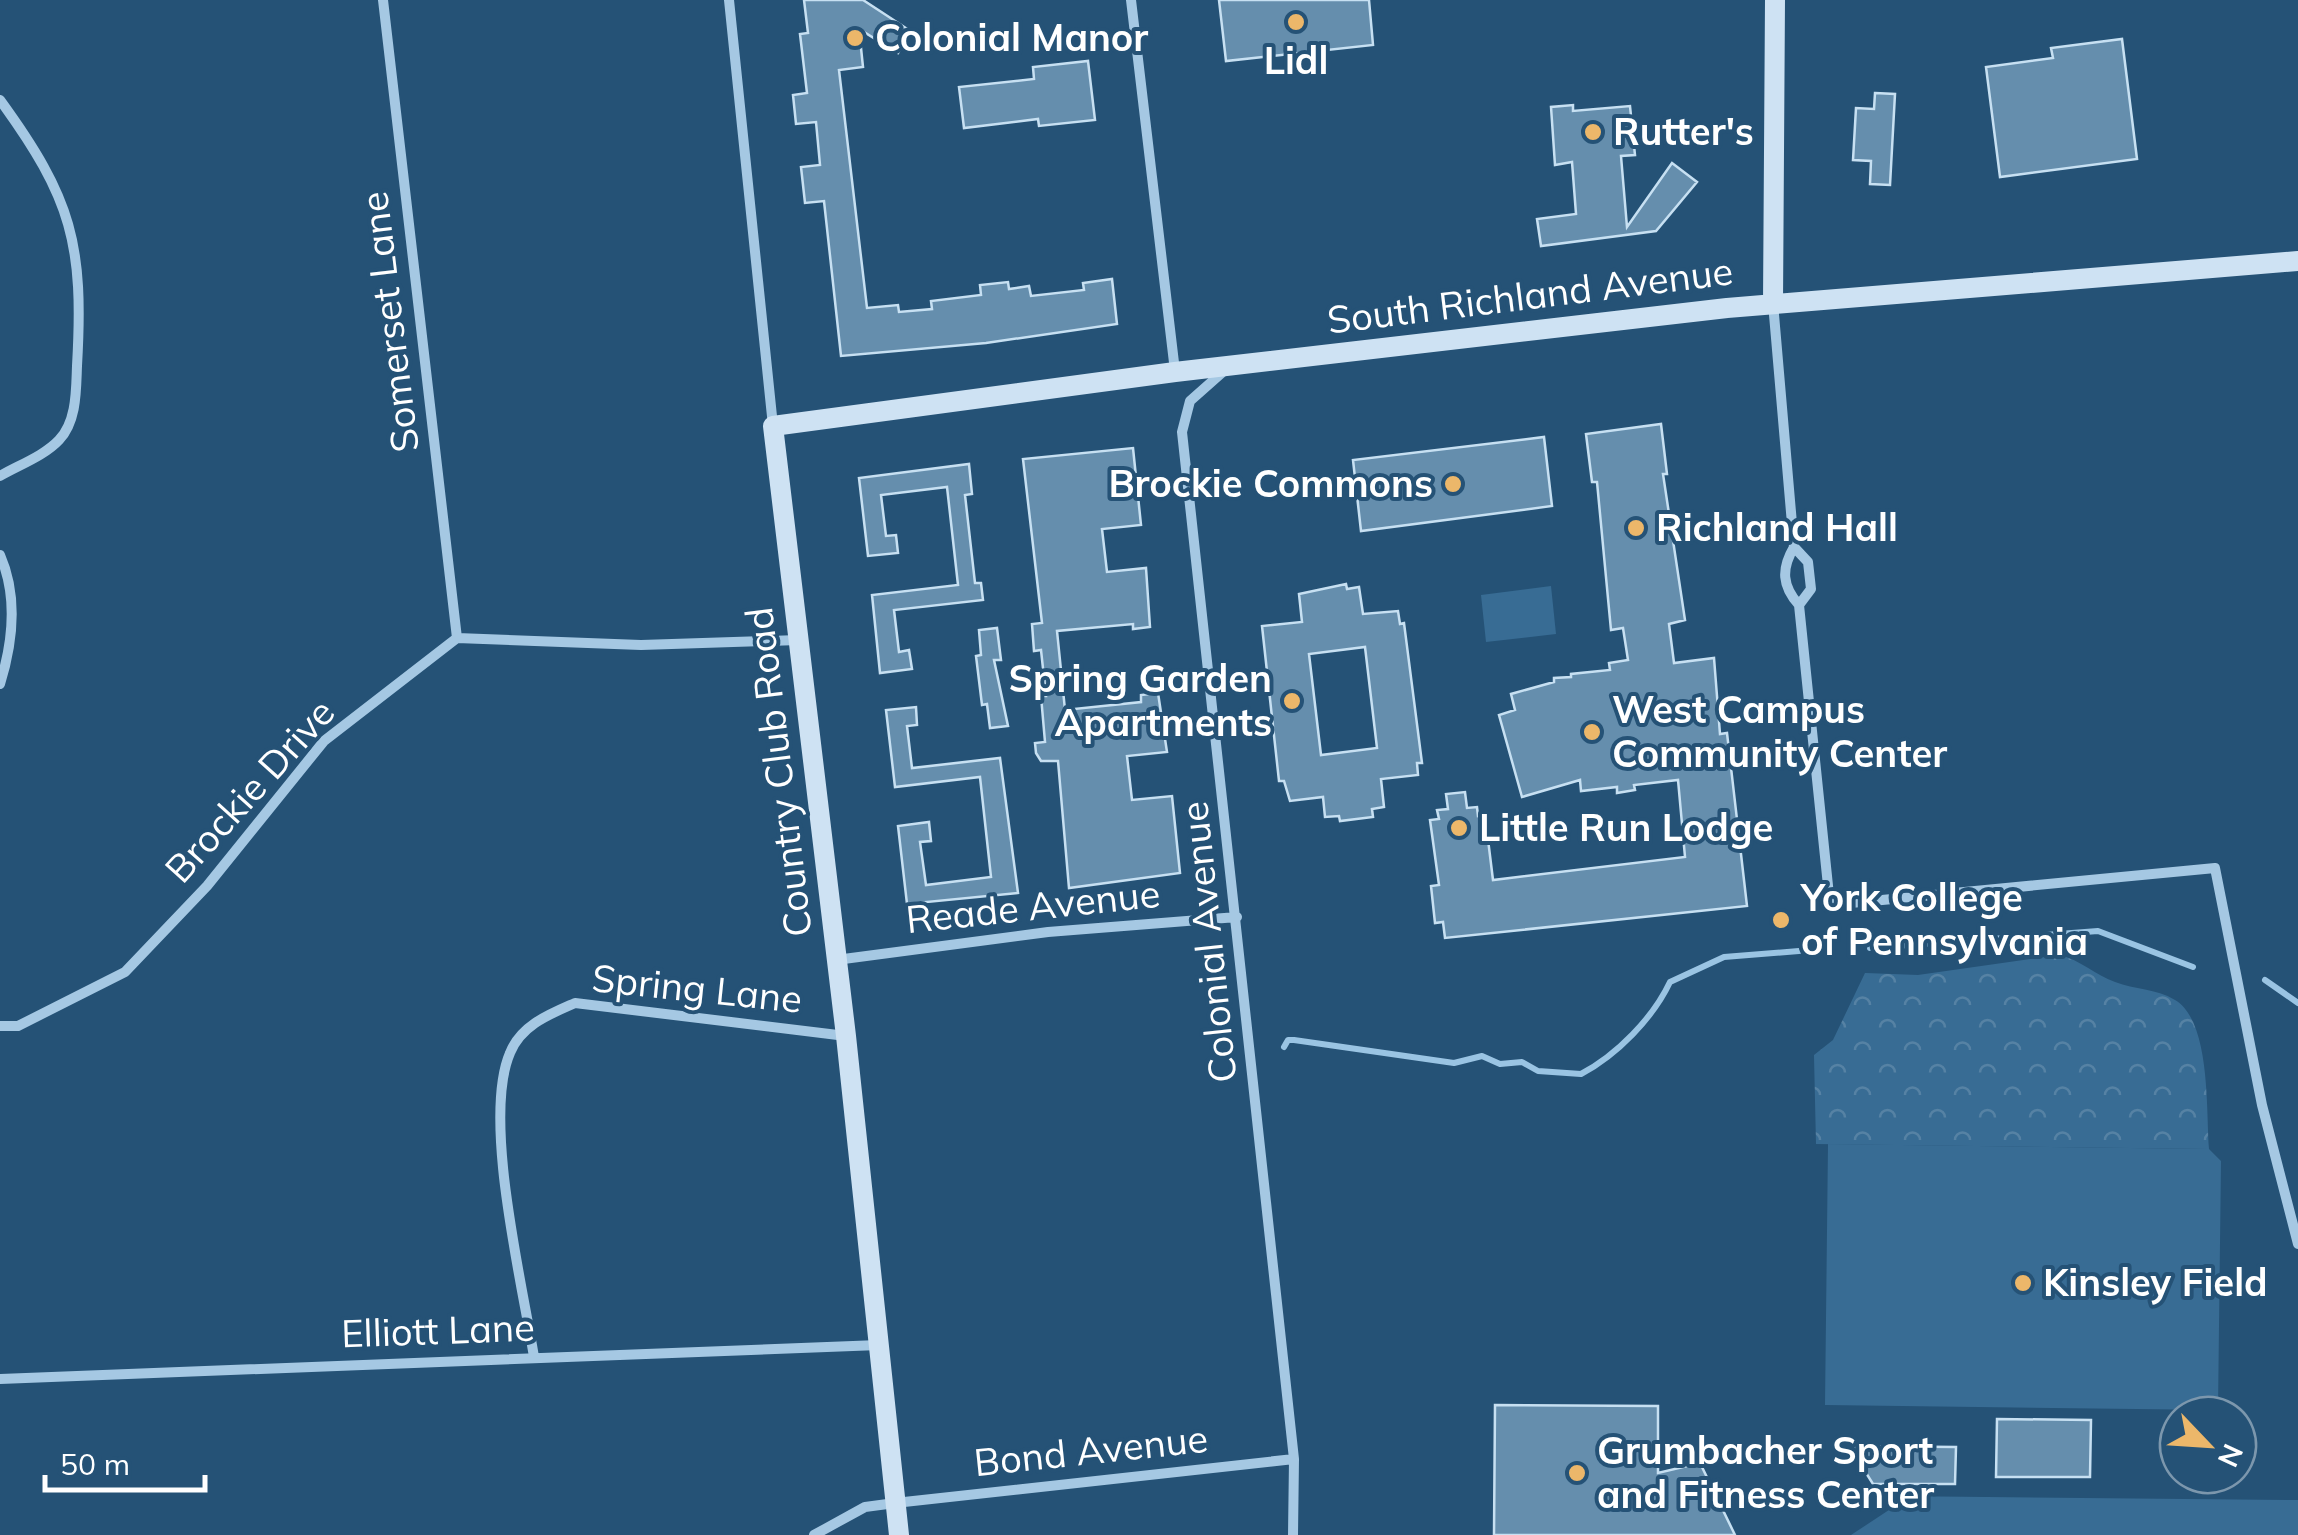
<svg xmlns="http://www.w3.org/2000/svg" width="2298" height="1535" font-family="Mulish,sans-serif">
<defs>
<pattern id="park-crowns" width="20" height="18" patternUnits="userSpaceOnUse" patternTransform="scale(2.5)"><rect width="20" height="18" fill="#386c94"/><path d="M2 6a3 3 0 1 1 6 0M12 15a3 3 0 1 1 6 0" fill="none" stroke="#5682a4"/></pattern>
</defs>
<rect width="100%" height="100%" fill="#255276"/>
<path fill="#386c94" d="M 1551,586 L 1556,634 L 1486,642 L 1481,595 Z
M 1828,1144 L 2209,1149 L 2221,1161 L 2218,1410 L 1825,1405 Z
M 1892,1496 L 2298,1500 L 2298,1535 L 1851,1535 L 1892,1508 Z"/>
<path fill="url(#park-crowns)" d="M 2059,955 C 2081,960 2095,975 2115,982 C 2135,990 2155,988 2175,1000 C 2211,1021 2206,1111 2209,1149 L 1816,1144 L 1814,1055 L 1833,1040 L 1865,973 L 1918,975 Z"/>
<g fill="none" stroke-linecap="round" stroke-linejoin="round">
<path stroke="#9ac4e3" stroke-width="6" d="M 1870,948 L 2098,931 L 2193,967
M 2265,980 L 2298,1003
M 1284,1047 L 1288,1040 L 1294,1040 L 1454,1063 L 1482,1056 L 1500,1064 L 1522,1062 L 1538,1071 L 1581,1074 C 1617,1055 1653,1018 1670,982 L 1724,957 L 1799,951"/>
</g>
<path fill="#658ead" stroke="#c7e0f2" stroke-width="2.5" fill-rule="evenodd" d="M 804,0 L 863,0 L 912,32 L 898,53 L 859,29 L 863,67 L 839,70 L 867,308 L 898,305 L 899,312 L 932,309 L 931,301 L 981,295 L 980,285 L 1008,282 L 1009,289 L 1029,286 L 1031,296 L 1084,290 L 1083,283 L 1112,279 L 1117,324 L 986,343 L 841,356 L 824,201 L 805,203 L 801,167 L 820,165 L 816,122 L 796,124 L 793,95 L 807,93 L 800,34 L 808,33 Z
M 1219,0 L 1369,0 L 1373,45 L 1226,61 Z
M 2122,39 L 2137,159 L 2000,177 L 1986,67 L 2053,58 L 2051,48 Z
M 1088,61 L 1095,120 L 1039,126 L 1038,119 L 964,128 L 959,87 L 1034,79 L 1033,67 Z
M 1875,93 L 1895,94 L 1890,185 L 1870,184 L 1871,161 L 1853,160 L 1856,108 L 1874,109 Z
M 1573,105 L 1573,111 L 1630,106 L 1635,155 L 1621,156 L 1627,227 L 1672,163 L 1697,182 L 1656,231 L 1541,246 L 1537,219 L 1576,214 L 1572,162 L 1555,165 L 1551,107 Z
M 1661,424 L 1667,474 L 1663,474 L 1685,620 L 1669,624 L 1674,663 L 1714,658 L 1720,734 L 1727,733 L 1747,906 L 1445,938 L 1443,922 L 1435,923 L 1431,886 L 1439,885 L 1430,820 L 1439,819 L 1437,810 L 1448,809 L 1446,794 L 1465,792 L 1467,808 L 1477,807 L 1478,816 L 1485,815 L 1493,880 L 1685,857 L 1678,780 L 1634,785 L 1635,790 L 1617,793 L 1617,787 L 1581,791 L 1580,780 L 1522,797 L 1499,715 L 1515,710 L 1511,694 L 1554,682 L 1554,678 L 1571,677 L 1571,674 L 1610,670 L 1609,663 L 1628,660 L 1623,628 L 1611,630 L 1597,482 L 1592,482 L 1586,434 Z
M 1544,437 L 1552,506 L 1361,531 L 1353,460 Z
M 1133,448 L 1141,525 L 1102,529 L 1107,572 L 1146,568 L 1150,627 L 1133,629 L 1133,624 L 1057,631 L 1065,710 L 1141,702 L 1141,695 L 1158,693 L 1167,752 L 1127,756 L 1132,800 L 1172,796 L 1180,873 L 1069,888 L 1058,761 L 1041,761 L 1036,753 L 1035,743 L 1045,742 L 1041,696 L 1046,696 L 1041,650 L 1034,651 L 1032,624 L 1042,623 L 1023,459 Z
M 969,464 L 972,494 L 965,495 L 975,583 L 981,583 L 983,600 L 894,610 L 899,652 L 909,650 L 912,669 L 880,673 L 872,595 L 958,585 L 947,487 L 881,495 L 886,536 L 896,535 L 898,553 L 868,556 L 859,478 Z
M 1346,584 L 1347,589 L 1359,587 L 1363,614 L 1398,611 L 1400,624 L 1404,623 L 1422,763 L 1417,763 L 1418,775 L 1381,779 L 1384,807 L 1372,809 L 1373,817 L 1340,821 L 1339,816 L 1325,817 L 1323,797 L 1290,801 L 1284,781 L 1279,781 L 1262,626 L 1302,622 L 1299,594 ZM 1365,647 L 1377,748 L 1321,755 L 1309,654 Z
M 997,628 L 1001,660 L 994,660 L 1008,726 L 990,728 L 987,704 L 982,705 L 976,656 L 981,655 L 979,630 Z
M 916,707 L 917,725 L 907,726 L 912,768 L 1000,758 L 1018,893 L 907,904 L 898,826 L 929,822 L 931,841 L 920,842 L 926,885 L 991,877 L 980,777 L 895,787 L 886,710 Z
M 1495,1405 L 1658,1406 L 1658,1473 L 1700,1463 L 1735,1535 L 1494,1535 Z
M 1997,1419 L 2091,1420 L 2090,1477 L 1996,1477 Z
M 1849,1446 L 1956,1447 L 1955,1484 L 1873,1484 Z"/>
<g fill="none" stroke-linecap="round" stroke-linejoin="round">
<path stroke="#a5c8e3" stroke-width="10" d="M 383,0 L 457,638
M 729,0 L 773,426
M 1131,0 L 1175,371
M 0,100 C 72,199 84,244 77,366 C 76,390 77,421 59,440 C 44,456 19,465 0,476
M 1773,303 L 1794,547 C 1781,569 1782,586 1799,605 L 1830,905 L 2215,868 L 2262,1105 L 2298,1244
M 1225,370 L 1190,401 L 1182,432 L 1294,1459 L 1293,1535
M 1794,547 L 1808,562 L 1811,589 L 1799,605
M 0,555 C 18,596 13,642 0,684
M 836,960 L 1048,932 L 1237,917
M 0,1026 L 18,1026 L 125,972 L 207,886 L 324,741 L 457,638 L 641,645 L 798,640
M 534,1357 C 522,1282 482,1118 510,1053 C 521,1025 550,1014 575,1003 L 846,1036
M 0,1379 L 879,1345
M 814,1535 L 865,1507 L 895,1503 L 1294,1459"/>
<path stroke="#cee2f3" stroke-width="20" d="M 1773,303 L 1775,0
M 899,1535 L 846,1036 L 773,426 L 1175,372 L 1727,308 L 2298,261"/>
</g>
<g fill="#ecb76a" stroke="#255276" stroke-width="4">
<circle cx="1296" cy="22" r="10"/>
<circle cx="855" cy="38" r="10"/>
<circle cx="1593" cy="132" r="10"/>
<circle cx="1453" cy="484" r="10"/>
<circle cx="1636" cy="528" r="10"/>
<circle cx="1292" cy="701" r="10"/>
<circle cx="1592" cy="732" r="10"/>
<circle cx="1459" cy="828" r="10"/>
<circle cx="1781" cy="920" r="10"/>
<circle cx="2023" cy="1283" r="10"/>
<circle cx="1577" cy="1473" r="10"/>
</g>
<g text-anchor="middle" stroke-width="8" stroke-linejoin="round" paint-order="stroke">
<g font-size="38" font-weight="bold" fill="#fff" stroke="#255276" text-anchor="start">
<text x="875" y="51">Colonial Manor</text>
<text x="1296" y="74" text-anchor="middle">Lidl</text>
<text x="1613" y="145">Rutter's</text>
<text x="1433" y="497" text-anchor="end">Brockie Commons</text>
<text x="1656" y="541">Richland Hall</text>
<text x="1272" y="692" text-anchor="end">Spring Garden<tspan x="1272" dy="44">Apartments</tspan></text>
<text x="1612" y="723">West Campus<tspan x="1612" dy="44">Community Center</tspan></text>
<text x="1479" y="841">Little Run Lodge</text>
<text x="1801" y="911">York College<tspan x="1801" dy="44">of Pennsylvania</tspan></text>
<text x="2043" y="1296">Kinsley Field</text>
<text x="1597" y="1464">Grumbacher Sport<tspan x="1597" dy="44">and Fitness Center</tspan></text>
</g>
<g font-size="38" fill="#fff" stroke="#255276">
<text transform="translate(1530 296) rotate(-7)" y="13">South Richland Avenue</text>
<text transform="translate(390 322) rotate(-97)" y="13">Somerset Lane</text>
<text transform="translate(779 772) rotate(-97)" y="13">Country Club Road</text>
<text transform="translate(250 791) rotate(-48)" y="13">Brockie Drive</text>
<text transform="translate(1033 907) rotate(-6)" y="13">Reade Avenue</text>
<text transform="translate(1209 942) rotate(-96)" y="13">Colonial Avenue</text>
<text transform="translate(697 989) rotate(6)" y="13">Spring Lane</text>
<text transform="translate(438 1331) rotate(-2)" y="13">Elliott Lane</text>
<text transform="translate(1091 1451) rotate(-6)" y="13">Bond Avenue</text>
</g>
</g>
<g transform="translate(2208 1445) rotate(115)"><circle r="48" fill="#255276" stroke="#7c97ad" stroke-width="2.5"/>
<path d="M0-8L18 38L0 25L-18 38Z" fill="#ecb76a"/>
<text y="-15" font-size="28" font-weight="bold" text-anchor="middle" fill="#ffffff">N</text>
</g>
<path d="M45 1475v15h160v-15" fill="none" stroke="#ffffff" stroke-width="5"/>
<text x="60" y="1475" font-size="30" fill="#ffffff" stroke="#255276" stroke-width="8" paint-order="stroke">50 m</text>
</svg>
